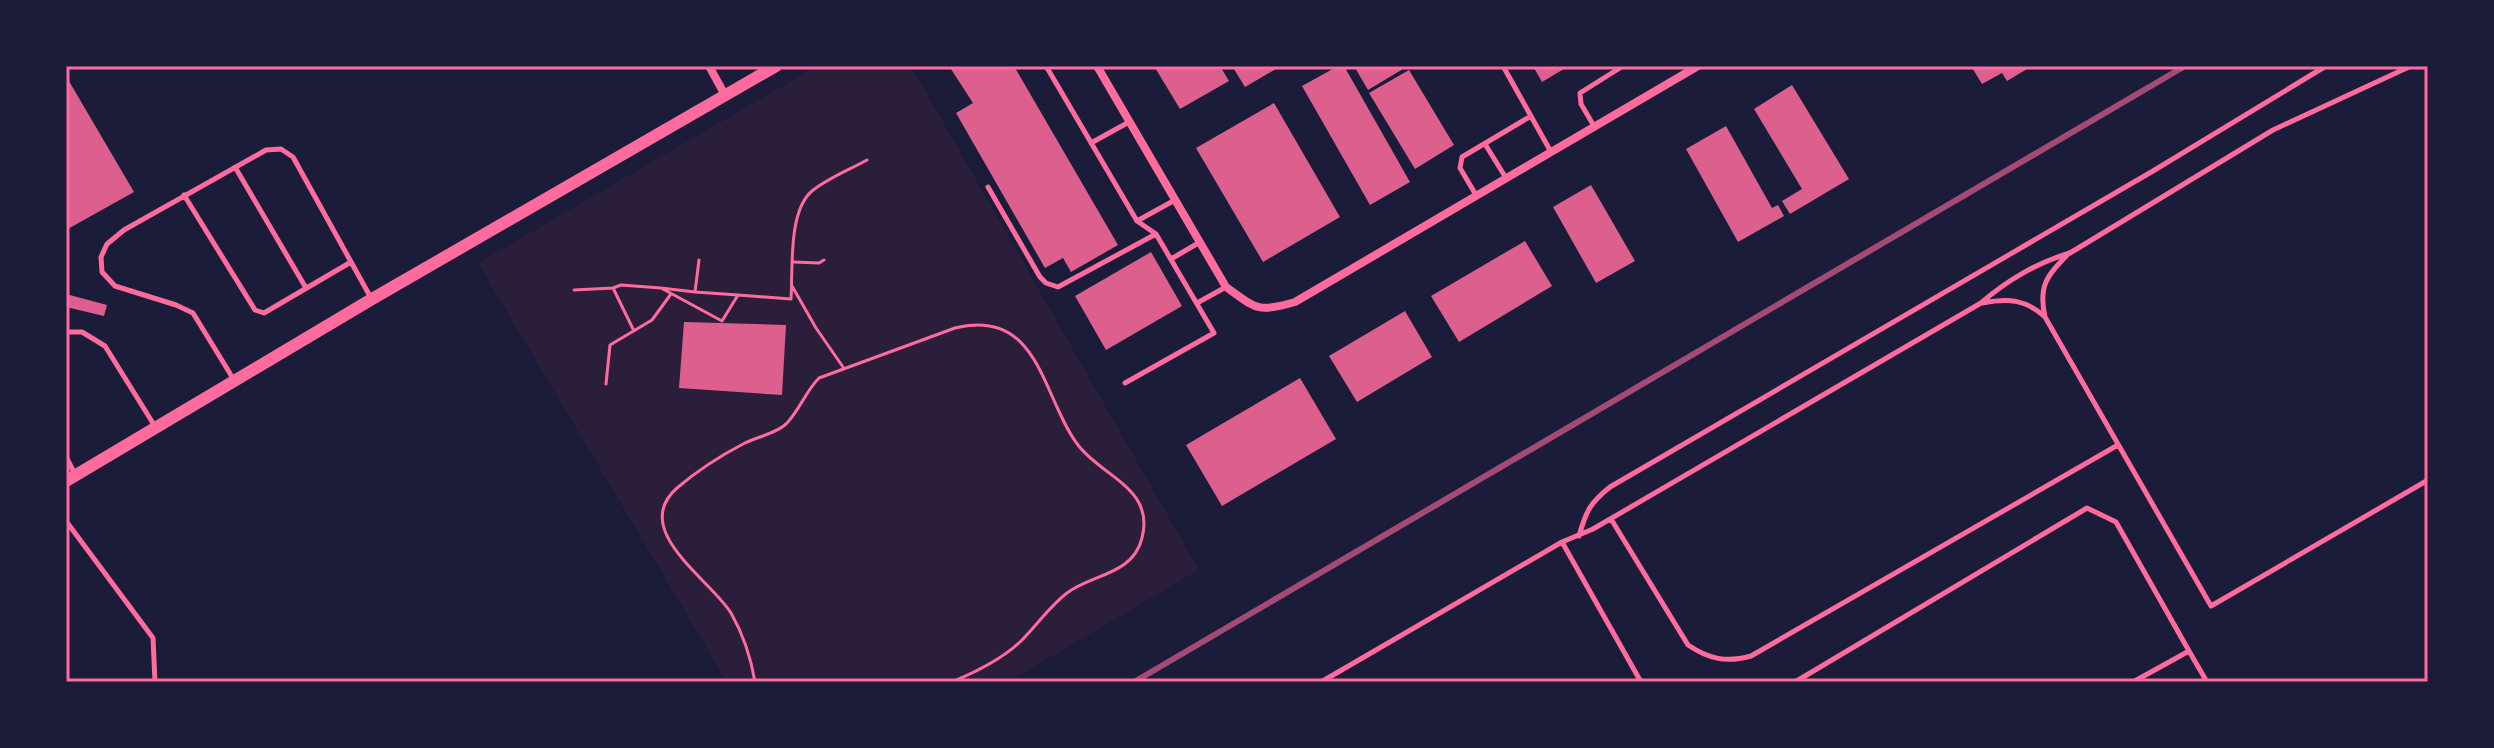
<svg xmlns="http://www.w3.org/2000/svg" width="2494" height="748" font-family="'Open Sans',sans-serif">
<rect width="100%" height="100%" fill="#1b1b3a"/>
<path fill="#2a1e3b" d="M 817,66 L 911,66 L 1199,570 L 1008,682 L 727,682 L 478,263 Z"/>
<path fill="#dd5f8e" d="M 949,66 L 1014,66 L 1118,245 L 1071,272 L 1063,258 L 1045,268 L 956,113 L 973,103 Z
M 1154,66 L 1220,66 L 1229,81 L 1180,109 Z
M 1232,66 L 1281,66 L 1245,87 Z
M 1338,66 L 1344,66 L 1410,182 L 1370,205 L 1302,86 Z
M 1354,66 L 1408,66 L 1368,90 Z
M 1533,66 L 1569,66 L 1542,82 Z
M 1971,66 L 2032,66 L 2007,81 L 2002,73 L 1982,84 Z
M 1409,70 L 1454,145 L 1415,169 L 1369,93 Z
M 66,76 L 134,192 L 66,230 Z
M 1792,85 L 1849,179 L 1790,214 L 1782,201 L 1802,189 L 1754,109 Z
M 1274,103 L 1340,217 L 1263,262 L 1196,148 Z
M 1726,126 L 1772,208 L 1778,205 L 1784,216 L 1738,242 L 1686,149 Z
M 1591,185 L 1635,261 L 1596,283 L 1553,207 Z
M 1525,241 L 1552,286 L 1459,342 L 1431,296 Z
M 1151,252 L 1182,306 L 1106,350 L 1075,296 Z
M 66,294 L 107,305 L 104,316 L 66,307 Z
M 1405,311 L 1432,357 L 1357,402 L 1329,356 Z
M 684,322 L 786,325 L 782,395 L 679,388 Z
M 1300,378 L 1336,439 L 1222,506 L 1186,445 Z"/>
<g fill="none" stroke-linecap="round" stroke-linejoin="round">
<path stroke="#ff6b9d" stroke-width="3" d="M 794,262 L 819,263 L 824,260
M 792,286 L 816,328 L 843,367
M 613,288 L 634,331
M 574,290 L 613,288 L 621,285 L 661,288
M 695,292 L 738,295 L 722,321 L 661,288 L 695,292 L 699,260
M 738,295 L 791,299 C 793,269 788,211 812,191 C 828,178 849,170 867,160
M 606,384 L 610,345 L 652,320 L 671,294
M 755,682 C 751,658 743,634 731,613 C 711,580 629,530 677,488 C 697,471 720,456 743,444 C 756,437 778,433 787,423 C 800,409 806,391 819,378 L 955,328 C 1040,307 1042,398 1078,445 C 1102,477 1155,488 1142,538 C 1133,575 1092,574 1067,593 C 1049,607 1036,626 1020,642 C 1001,660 976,672 952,682"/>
<path stroke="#ff6b9d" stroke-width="5" d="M 1046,66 L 1137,221 L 1175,200
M 1503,66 L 1551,152
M 1594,126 L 1581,104 L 1580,93 L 1623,66
M 1091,143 L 1129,122
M 1485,144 L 1506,178
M 235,167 L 306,288
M 988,187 L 1040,277 L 1046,283 L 1058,287 L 1156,234
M 184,195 L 255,310 L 264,313 L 351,262
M 1476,195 L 1460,168 L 1462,157 L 1531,116
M 1171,259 L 1200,242
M 1197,303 L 1226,287
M 1982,303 C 2008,298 2025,299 2045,317 L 2211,606 L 2428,480
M 2045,317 C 2038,285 2047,276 2069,253
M 66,332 L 82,332 L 105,346 L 156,428
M 234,380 L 193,313 L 176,305 L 115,286 L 102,272 L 101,257 L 107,244 L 124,230 L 266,150 L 281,149 L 293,157 L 371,298
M 1125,383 L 1214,333 L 1156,234 L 1137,221
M 66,457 L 75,474
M 1611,519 L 1688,645 C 1709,659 1726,663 1751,656 L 2118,445
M 66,521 L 153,638 L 155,682
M 1579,536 C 1586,511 1590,503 1610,487 L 2153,171 L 2326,66
M 1562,542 L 1641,682
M 2189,651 L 2207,682
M 1321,682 L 1562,542 L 1593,529 L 1981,303 C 2006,281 2038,262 2070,253 L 2273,130 L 2411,66
M 1795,682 L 2087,508 L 2116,522 L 2189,651 L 2133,682"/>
<path stroke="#ff6b9d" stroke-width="8" d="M 709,66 L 725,95
M 1097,66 L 1226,287 C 1257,309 1257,313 1295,302 L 1698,66"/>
<path stroke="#ff6b9d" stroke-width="12" d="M 66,481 L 372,299 L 776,66"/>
<path stroke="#a44b75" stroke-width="6" d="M 1134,682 L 2185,66"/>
</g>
<rect width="2494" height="748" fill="none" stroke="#1b1b3a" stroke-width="136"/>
<rect x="68" y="68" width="2358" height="612" fill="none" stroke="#ff6b9d" stroke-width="3"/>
</svg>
